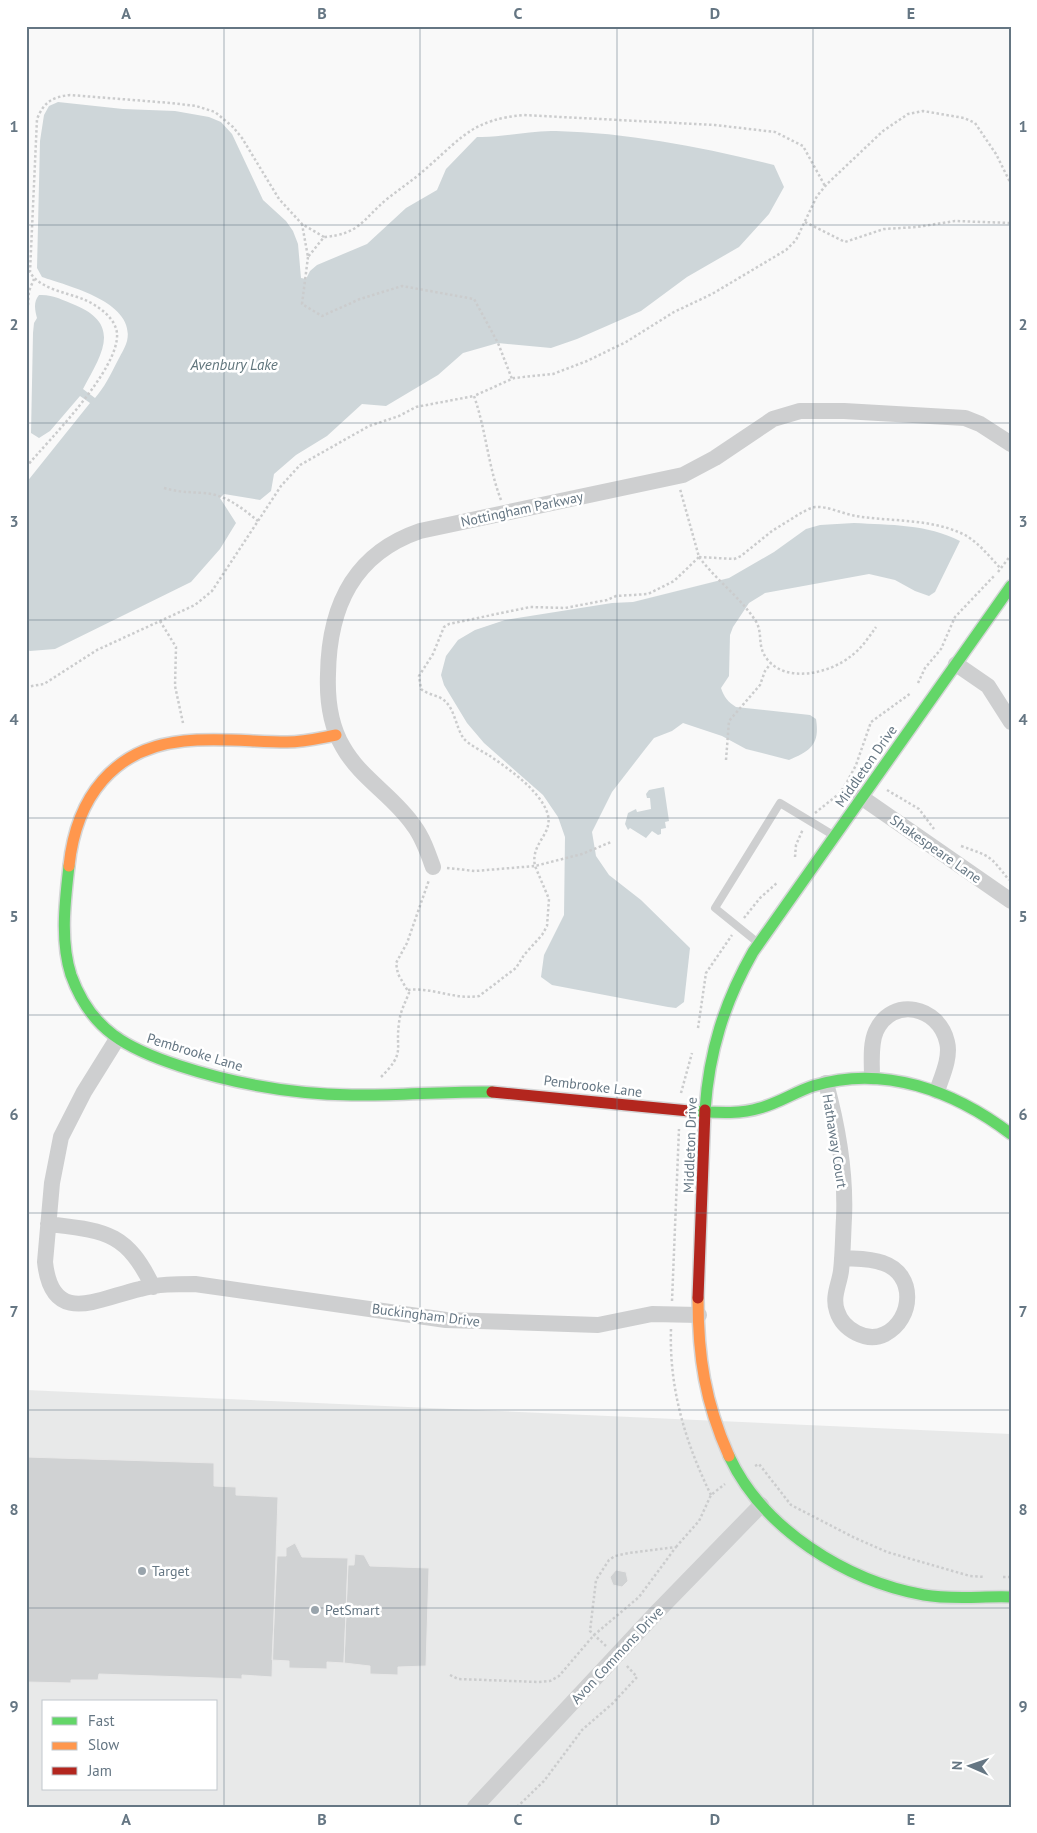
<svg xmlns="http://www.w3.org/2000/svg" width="1037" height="1833" font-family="'PT Sans',sans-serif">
<rect width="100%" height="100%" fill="#f9f9f9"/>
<path fill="#e8e9e9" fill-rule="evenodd" d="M 26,1390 L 1011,1434 L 1011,1807 L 26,1807 ZM 44,1702 L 216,1702 L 216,1789 L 44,1789 Z"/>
<path fill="#ced6d9" d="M 58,102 L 123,109 L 175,111 L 209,117 L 221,122 L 232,134 L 263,200 L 286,221 L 293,231 L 298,244 L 301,278 L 306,279 L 310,271 L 317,265 L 367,244 L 406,208 L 437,190 L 446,169 L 477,137 C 504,138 529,130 556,131 C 630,133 702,147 774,165 L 784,187 L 769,214 L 739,247 L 687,277 L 641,311 L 577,339 L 551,348 L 498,343 L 463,353 L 438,375 L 386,406 L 362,404 L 327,436 L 296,455 L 274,474 L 271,491 L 260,500 L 224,494 L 220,498 L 236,523 L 220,549 L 191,582 L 55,649 L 30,651 L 26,649 L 26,483 L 90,403 L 80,396 L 50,431 L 39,438 L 31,433 L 33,333 L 34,323 L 37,318 C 35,310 33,302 39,295 C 52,294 63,300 75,305 C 123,325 101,355 83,389 L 95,398 C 104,388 111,374 117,362 C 120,356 125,348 127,341 C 136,302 68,286 42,277 L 37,268 L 40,141 L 44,115 L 49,106 Z
M 854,523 C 890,525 927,524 960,541 L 935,592 L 929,596 L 915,591 L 895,580 L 869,574 L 765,593 L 749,603 L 733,627 L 730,635 L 729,676 L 721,688 C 724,697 728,702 736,707 L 810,715 L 816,719 C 820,744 811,751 789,760 L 746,749 L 722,736 L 683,723 L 672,731 L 654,738 L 646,748 L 612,792 L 592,832 L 596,856 L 609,875 L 641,900 L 690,948 L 684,1002 L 676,1008 L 668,1007 L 552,985 L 541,977 L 544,955 L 564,915 L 565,837 L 558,817 L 543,795 L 484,743 L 467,723 L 444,685 L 441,675 L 446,656 L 458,640 L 475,630 L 505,620 L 612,603 L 633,602 L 729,578 L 774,552 L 806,529 L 820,525 Z
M 664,787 L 669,821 L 665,822 L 666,828 L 661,829 L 661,834 L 658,835 L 652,831 L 646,838 L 630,828 L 628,830 L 625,824 L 628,813 L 636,809 L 637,812 L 651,809 L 650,798 L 647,798 L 646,794 L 649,790 Z"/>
<path fill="#d0d2d3" stroke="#e8e8e8" d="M 26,1457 L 214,1463 L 214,1486 L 236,1487 L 236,1495 L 278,1497 L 272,1677 L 242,1675 L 242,1679 L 99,1674 L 98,1680 L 71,1680 L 71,1683 L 27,1682 Z
M 295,1543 L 302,1557 L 348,1558 L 344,1663 L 327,1662 L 327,1669 L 289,1668 L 289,1661 L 272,1660 L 277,1556 L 286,1556 L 286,1548 Z
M 355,1554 L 364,1555 L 370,1566 L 429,1568 L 426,1666 L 398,1667 L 398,1675 L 370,1674 L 370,1666 L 344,1663 L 348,1565 L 354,1565 Z
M 616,1570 L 626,1572 L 628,1581 L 622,1587 L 613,1585 L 610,1577 Z"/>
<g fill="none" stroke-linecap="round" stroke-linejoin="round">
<defs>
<path id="fast" d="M 69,866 C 65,901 60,941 71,975 C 91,1031 128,1049 180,1066 C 235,1084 293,1094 352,1095 C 398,1096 445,1091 492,1092
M 705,1110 C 709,1052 724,1003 753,952 L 1011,586
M 689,1111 C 712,1112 738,1115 760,1108 C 779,1103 795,1092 813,1086 C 884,1064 954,1091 1011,1134
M 729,1456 C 763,1529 846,1581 924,1595 C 952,1600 982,1596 1011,1597"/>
<path id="slow" d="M 69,866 C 76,798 113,748 184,741 C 218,737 253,742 287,742 C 304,742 320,738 336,735
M 698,1298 C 698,1357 705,1402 729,1456"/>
<path id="jam" d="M 492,1092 L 689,1111
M 698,1298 L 705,1110"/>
</defs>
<use href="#fast" stroke="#d5d6d7" stroke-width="14"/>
<use href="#slow" stroke="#d5d6d7" stroke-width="14"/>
<use href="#jam" stroke="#d5d6d7" stroke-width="14"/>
<path stroke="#cbcccd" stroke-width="2.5" stroke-dasharray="2.5 2.5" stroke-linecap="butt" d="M 805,222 L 845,242 L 884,229 L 917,227 L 955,221 L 1011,223
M 324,237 L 302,224 L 308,257 L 324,237 C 360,234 362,220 387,199 C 401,188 416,178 429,166 C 464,135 474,120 523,115 L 715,125 L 775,132 L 803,146 L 825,186
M 308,257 L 302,304 L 322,316 L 360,299 L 402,286 L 474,299 L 498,343 L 512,379
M 26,330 L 29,291 L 34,279
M 26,467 C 49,440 120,369 117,333 C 115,317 97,305 83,299 C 67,293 38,288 30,272 L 37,119 C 44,102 52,97 70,95 L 171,103 L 196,106 L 215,112 L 233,127 L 242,138 L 279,199 L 302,224
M 164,488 C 177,492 189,492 203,493 C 225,494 242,508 258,521
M 501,500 C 488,466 486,430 474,396 L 514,378 L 553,374 L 587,361 L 626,342 L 674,312 L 712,294 L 786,250 L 796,240 L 817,196 L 827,184 L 883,131 L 908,114 L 923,111 L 964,118 L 975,123 L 996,154 L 1011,184
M 699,557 L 734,559 L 741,556 L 772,531 L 801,513 C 805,511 810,508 815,507 C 828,506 843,514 856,516 C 892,522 931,518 965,535 C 979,543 990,557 1001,569
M 699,557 C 716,580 739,596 755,620 C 764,633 756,645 767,659 C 786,684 831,673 851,656 C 861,649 869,637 876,627
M 998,572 L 1011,555
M 160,621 L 176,647 L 175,686 L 183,723
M 918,683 L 925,668 L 941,649 L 955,617 L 994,576
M 26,687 L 44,684 L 97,650 L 195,605 L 212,591 L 281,486 L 300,465 L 369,426 L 399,416 L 416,407 L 474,396
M 726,760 L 729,721 L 760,685 L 765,671 L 771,663
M 887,790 L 919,809 L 934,829
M 815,813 L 840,793 L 847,782 L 856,765 L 871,722 L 911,693
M 961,846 C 992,857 989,855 1009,880
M 795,857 L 796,845 L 803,829
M 447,868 L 475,871 L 535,866 C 530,842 555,834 547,812 C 539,790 509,769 490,756 C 482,751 471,746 464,739 C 456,728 455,710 445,701 C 439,695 428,695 421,689 L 419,676 L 433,654 L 444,627 L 449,624 L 530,607 L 565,608 L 607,600 L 616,596 L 648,594 L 674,581 L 699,557 L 680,489
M 744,918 L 760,898 L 778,882
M 408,990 C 433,987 454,1000 479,996 L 516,968 L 524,955 L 542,935 L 547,926 L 549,899 L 535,866 L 582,854 L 611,842
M 698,1028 L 706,973 L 732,935
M 381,1077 C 406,1052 395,1051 399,1023 C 400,1012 405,1003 409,993 L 398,974 L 396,963 L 407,943 L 429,880
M 681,1093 L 692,1053
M 672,1301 L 679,1129
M 671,1329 C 669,1388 685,1442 711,1495
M 755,1466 L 759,1464 L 791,1505 L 853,1537 L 887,1552 L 970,1576 L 985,1577
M 676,1547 L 699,1521 L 711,1495 L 725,1484
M 1003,1577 L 1011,1577
M 450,1675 L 458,1679 L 539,1682 L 550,1681 L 559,1676 L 594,1635 L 639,1597 L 676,1547 L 629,1553 L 615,1556 L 609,1560 L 596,1580 L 590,1631 L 606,1646
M 517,1807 L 544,1781 L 582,1730 L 613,1703 L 637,1677 L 626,1665"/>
<path stroke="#cecfd0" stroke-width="8" d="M 757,942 L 715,908 L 780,803 L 833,835"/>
<path stroke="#cecfd0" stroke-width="16" d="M 956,664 L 988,686 L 1011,722
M 861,797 L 1011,901
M 433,867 C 428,853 423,838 414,826 C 394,796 361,779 343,747 C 330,725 327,699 328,674 C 329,607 353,554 420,531 L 683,475 L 715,458 L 773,419 L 800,411 L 844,411 L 965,418 L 980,424 L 1011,444
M 117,1039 L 84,1092 L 61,1137 L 52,1183 L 45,1262 C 52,1328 99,1298 140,1289 C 158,1284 176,1284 195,1284 L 446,1320 L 598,1325 L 652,1314 L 699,1315
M 872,1077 C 872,1063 870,1044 876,1031 C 892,996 939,1006 947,1042 C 951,1057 942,1076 937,1091
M 826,1083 C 838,1127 846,1173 844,1218 C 843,1235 843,1253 841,1271 C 839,1285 832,1297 837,1311 C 843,1330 867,1343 885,1334 C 914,1319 916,1274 883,1263 C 870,1258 855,1259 842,1258
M 48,1224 C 105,1231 126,1231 153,1287
M 475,1807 L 655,1614 L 761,1505"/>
<use href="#fast" stroke="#63d668" stroke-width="11"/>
<use href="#slow" stroke="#ff974d" stroke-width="11"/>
<use href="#jam" stroke="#b3261e" stroke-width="11"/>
</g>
<path fill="none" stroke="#657683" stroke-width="1" stroke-opacity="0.55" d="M 224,26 L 224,1807M 420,26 L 420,1807M 617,26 L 617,1807M 813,26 L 813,1807M 26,225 L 1011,225M 26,423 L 1011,423M 26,620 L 1011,620M 26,818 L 1011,818M 26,1015 L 1011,1015M 26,1213 L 1011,1213M 26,1410 L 1011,1410M 26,1608 L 1011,1608"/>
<g fill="#99a4ac" stroke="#fff" stroke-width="2">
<circle cx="142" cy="1571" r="5"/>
<circle cx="315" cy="1610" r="5"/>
</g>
<g text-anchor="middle" stroke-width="5" stroke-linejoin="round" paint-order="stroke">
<g font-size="14" fill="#657683" stroke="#fff">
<text transform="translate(522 509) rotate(-12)" y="5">Nottingham Parkway</text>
<text transform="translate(866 766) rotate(-55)" y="5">Middleton Drive</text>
<text transform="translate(936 849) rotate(35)" y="5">Shakespeare Lane</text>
<text transform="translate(195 1052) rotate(17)" y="5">Pembrooke Lane</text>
<text transform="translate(593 1086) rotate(7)" y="5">Pembrooke Lane</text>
<text transform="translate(835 1141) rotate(81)" y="5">Hathaway Court</text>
<text transform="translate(690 1145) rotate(-88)" y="5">Middleton Drive</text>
<text transform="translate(426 1315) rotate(7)" y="5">Buckingham Drive</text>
<text transform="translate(617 1655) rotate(-47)" y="5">Avon Commons Drive</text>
</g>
<g font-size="14" fill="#657683" stroke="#fff" text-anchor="start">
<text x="152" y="1576">Target</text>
<text x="325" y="1615">PetSmart</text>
</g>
<g font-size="15" font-style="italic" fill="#60757c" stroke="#fff">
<text x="234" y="370">Avenbury Lake</text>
</g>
</g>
<rect width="1037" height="1833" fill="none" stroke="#ffffff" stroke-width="55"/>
<rect x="42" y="1700" width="175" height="90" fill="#ffffff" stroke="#c1c8cd"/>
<rect x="52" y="1717" width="25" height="8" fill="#63d668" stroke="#c1c8cd"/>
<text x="88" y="1726" font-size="15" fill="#657683">Fast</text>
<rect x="52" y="1742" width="25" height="8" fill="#ff974d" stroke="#c1c8cd"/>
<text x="88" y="1750" font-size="15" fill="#657683">Slow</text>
<rect x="52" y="1767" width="25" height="8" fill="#b3261e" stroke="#c1c8cd"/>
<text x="88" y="1776" font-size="15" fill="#657683">Jam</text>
<g transform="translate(970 1766) rotate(272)" stroke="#ffffff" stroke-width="4" paint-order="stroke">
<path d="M0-4L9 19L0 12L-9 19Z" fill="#657683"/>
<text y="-8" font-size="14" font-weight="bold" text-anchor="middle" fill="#657683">N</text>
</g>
<rect x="28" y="28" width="982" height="1778" fill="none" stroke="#657683" stroke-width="2"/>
<g font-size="16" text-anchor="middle" font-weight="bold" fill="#657683">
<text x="126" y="19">A</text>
<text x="322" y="19">B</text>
<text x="518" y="19">C</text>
<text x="715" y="19">D</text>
<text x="911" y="19">E</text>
<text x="14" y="132">1</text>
<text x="1023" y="132">1</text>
<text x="14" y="330">2</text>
<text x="1023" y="330">2</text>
<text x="14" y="527">3</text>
<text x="1023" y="527">3</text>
<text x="14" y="725">4</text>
<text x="1023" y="725">4</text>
<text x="14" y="922">5</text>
<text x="1023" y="922">5</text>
<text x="14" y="1120">6</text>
<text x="1023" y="1120">6</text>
<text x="14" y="1317">7</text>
<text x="1023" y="1317">7</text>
<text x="14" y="1515">8</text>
<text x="1023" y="1515">8</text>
<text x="14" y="1712">9</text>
<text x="1023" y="1712">9</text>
<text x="126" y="1825">A</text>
<text x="322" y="1825">B</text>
<text x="518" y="1825">C</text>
<text x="715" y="1825">D</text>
<text x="911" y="1825">E</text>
</g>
</svg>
